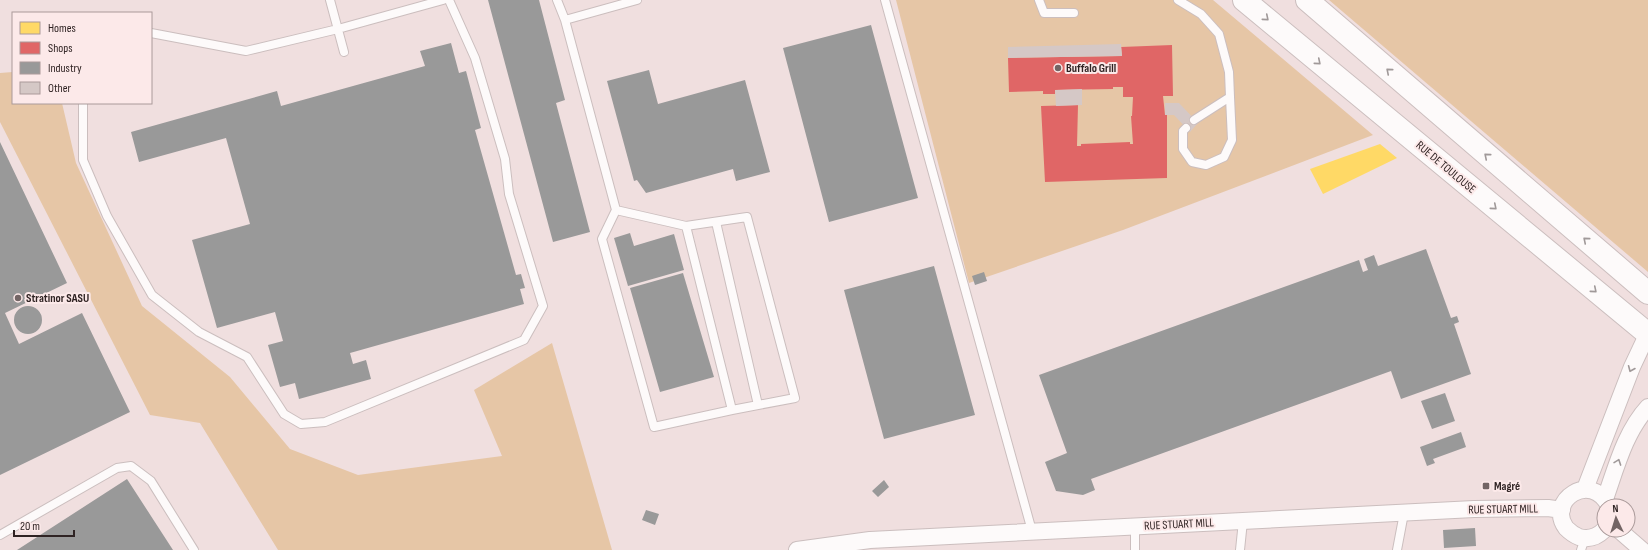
<svg xmlns="http://www.w3.org/2000/svg" width="1648" height="550" font-family="'Sofia Sans Condensed',sans-serif">
<rect width="100%" height="100%" fill="#f0dfdf"/>
<path fill="#e6c6a6" d="M 896,0 L 1213,0 L 1373,135 L 1123,230 L 969,283 Z
M 1329,0 L 1648,0 L 1648,272 Z
M 13,72 L 13,103 L 62,103 L 76,163 L 142,306 L 230,377 L 290,449 L 358,475 L 502,456 L 474,390 L 552,343 L 612,550 L 278,550 L 200,423 L 150,415 L 0,122 L 0,73 Z"/>
<path fill="#ffd966" d="M 1380,144 L 1397,158 L 1323,194 L 1310,169 Z"/>
<path fill="#e06666" d="M 1172,45 L 1173,96 L 1163,96 L 1165,115 L 1167,115 L 1167,178 L 1045,182 L 1041,106 L 1078,105 L 1077,146 L 1081,146 L 1081,144 L 1130,142 L 1130,144 L 1133,144 L 1131,116 L 1132,116 L 1133,97 L 1123,97 L 1123,87 L 1113,87 L 1113,89 L 1055,90 L 1055,94 L 1043,94 L 1043,91 L 1009,92 L 1008,58 L 1122,56 L 1121,47 Z"/>
<path fill="#999" d="M 488,0 L 539,0 L 565,100 L 556,103 L 590,232 L 553,242 Z
M 871,25 L 918,198 L 829,222 L 783,48 Z
M 451,43 L 459,73 L 466,71 L 481,128 L 475,130 L 516,275 L 521,274 L 525,288 L 520,289 L 524,304 L 350,353 L 353,364 L 366,360 L 371,379 L 299,399 L 295,383 L 280,387 L 268,345 L 283,341 L 275,312 L 217,328 L 192,240 L 250,224 L 226,138 L 139,162 L 131,132 L 277,91 L 281,106 L 425,66 L 420,51 Z
M 649,70 L 658,104 L 745,80 L 770,172 L 736,181 L 733,169 L 646,193 L 637,180 L 634,181 L 607,81 Z
M 0,142 L 67,283 L 5,313 L 19,344 L 82,313 L 130,412 L 0,475 Z
M 630,233 L 634,246 L 674,234 L 684,270 L 628,286 L 614,238 Z
M 1426,249 L 1451,318 L 1457,316 L 1459,322 L 1454,324 L 1471,374 L 1401,399 L 1391,371 L 1091,479 L 1095,490 L 1083,495 L 1056,491 L 1045,462 L 1067,453 L 1039,375 L 1359,260 L 1363,272 L 1368,270 L 1364,259 L 1374,255 L 1378,266 Z
M 934,266 L 975,415 L 884,439 L 844,290 Z
M 984,272 L 987,281 L 975,285 L 972,276 Z
M 683,273 L 714,377 L 660,392 L 630,288 Z
M14 320a14 14 0 1 1 28 0a14 14 0 1 1-28 0Z
M 1445,393 L 1455,421 L 1432,429 L 1421,401 Z
M 1461,432 L 1466,447 L 1433,459 L 1435,463 L 1427,466 L 1420,447 Z
M 127,479 L 173,550 L 17,550 Z
M 884,480 L 889,487 L 878,497 L 872,491 Z
M 646,510 L 659,514 L 655,525 L 642,520 Z
M 1475,528 L 1476,546 L 1444,548 L 1443,530 Z"/>
<path fill="#d5c8c6" d="M 1121,44 L 1122,56 L 1008,58 L 1008,47 Z
M 1082,89 L 1082,105 L 1056,106 L 1055,90 Z
M 1165,103 L 1179,103 L 1198,123 L 1190,132 L 1174,115 L 1165,115 Z"/>
<g fill="none" stroke-linecap="round" stroke-linejoin="round">
<defs>
<path id="service" d="M 330,0 L 344,52
M 557,0 L 565,20 L 616,210 L 686,226 L 747,217 L 795,398 L 732,410 L 686,226
M 885,0 L 1032,531
M 1039,0 L 1044,13 L 1074,13
M 1178,0 L 1201,14 L 1219,34 L 1229,72 L 1230,97
M 565,20 L 637,0
M 151,33 L 246,51 L 338,29 L 443,0
M 83,103 L 83,160 L 107,216 L 152,295 L 199,332 L 247,357 L 284,414 L 301,424 L 325,422 L 524,340 L 543,306 L 509,194 L 505,159 L 475,58 L 449,0
M 1186,128 L 1183,131 L 1183,149 L 1192,162 L 1206,165 L 1224,157 L 1232,140 L 1230,97 L 1194,120
M 616,210 L 602,239 L 654,427 L 732,410
M 716,222 L 758,405
M 1135,526 L 1135,550
M 0,535 L 117,468 L 131,466 L 151,481 L 194,550
M 1240,550 L 1243,521
M 1397,550 L 1404,513
M 1581,550 L 1585,538"/>
<path id="minor" d="M 1585,489 L 1632,367 L 1648,333
M 1605,499 C 1616,468 1625,432 1648,407
M 1604,530 C 1597,537 1589,540 1579,537 C 1574,535 1570,532 1566,528 C 1546,501 1591,470 1609,506
M 1619,530 L 1642,550
M 797,550 L 870,540 L 930,537 L 1474,509 L 1548,508 L 1562,510"/>
<path id="primary" d="M 1244,0 L 1648,334
M 1307,0 L 1648,293"/>
</defs>
<use href="#service" stroke="#cbbebe" stroke-width="10"/>
<use href="#minor" stroke="#cbbebe" stroke-width="18"/>
<use href="#primary" stroke="#cbbebe" stroke-width="24"/>
<use href="#service" stroke="#fdfafa" stroke-width="8"/>
<use href="#minor" stroke="#fdfafa" stroke-width="16"/>
<use href="#primary" stroke="#fdfafa" stroke-width="22"/>
</g>
<defs><path id="oneway-chevron" d="M-2-3.5L2.5 0L-2 3.5" fill="none" stroke-width="1.6" stroke-linecap="round" stroke-linejoin="round"/></defs>
<g stroke="#a09999">
<use href="#oneway-chevron" transform="translate(1266 18) rotate(40)"/>
<use href="#oneway-chevron" transform="translate(1318 62) rotate(40)"/>
<use href="#oneway-chevron" transform="translate(1389 71) rotate(-140)"/>
<use href="#oneway-chevron" transform="translate(1487 156) rotate(-140)"/>
<use href="#oneway-chevron" transform="translate(1494 207) rotate(40)"/>
<use href="#oneway-chevron" transform="translate(1586 240) rotate(-140)"/>
<use href="#oneway-chevron" transform="translate(1594 290) rotate(40)"/>
<use href="#oneway-chevron" transform="translate(1631 369) rotate(113)"/>
<use href="#oneway-chevron" transform="translate(1618 462) rotate(-70)"/>
</g>
<g fill="#736565" stroke="#fce9e9" stroke-width="1.5">
<circle cx="1058" cy="68" r="4"/>
<circle cx="18" cy="298" r="4"/>
<rect x="1482" y="482" width="8" height="8" rx="2"/>
</g>
<g text-anchor="middle" stroke-width="4" stroke-linejoin="round" paint-order="stroke">
<g font-size="12" font-weight="bold" fill="#2f2323" stroke="#fce9e9" text-anchor="start">
<text x="1066" y="72">Buffalo Grill</text>
<text x="26" y="302">Stratinor SASU</text>
<text x="1494" y="490">Magré</text>
</g>
<g font-size="12" fill="#2f2323" stroke="#fce9e9">
<text transform="translate(1446 167) rotate(40)" y="4">RUE DE TOULOUSE</text>
<text transform="translate(1503 509) rotate(-1)" y="4">RUE STUART MILL</text>
<text transform="translate(1179 524) rotate(-3)" y="4">RUE STUART MILL</text>
</g>
</g>
<rect x="12" y="12" width="140" height="92" fill="#fce9e9" stroke="#aa9a9a"/>
<rect x="20" y="22" width="20" height="12" fill="#ffd966" stroke="#aa9a9a"/>
<text x="48" y="32" font-size="12" fill="#2f2323">Homes</text>
<rect x="20" y="42" width="20" height="12" fill="#e06666" stroke="#aa9a9a"/>
<text x="48" y="52" font-size="12" fill="#2f2323">Shops</text>
<rect x="20" y="62" width="20" height="12" fill="#999999" stroke="#aa9a9a"/>
<text x="48" y="72" font-size="12" fill="#2f2323">Industry</text>
<rect x="20" y="82" width="20" height="12" fill="#d5c8c6" stroke="#aa9a9a"/>
<text x="48" y="92" font-size="12" fill="#2f2323">Other</text>
<g transform="translate(1616 518) rotate(356)"><circle r="19" fill="#fce9e9" stroke="#aa9a9a"/>
<path d="M0-3L7 15L0 10L-7 15Z" fill="#736565"/>
<text y="-6" font-size="11" font-weight="bold" text-anchor="middle" fill="#2f2323">N</text>
</g>
<path d="M14 530v6h60v-6" fill="none" stroke="#2f2323" stroke-width="2"/>
<text x="20" y="530" font-size="12" fill="#2f2323" stroke="#fce9e9" stroke-width="3" paint-order="stroke">20 m</text>
</svg>
